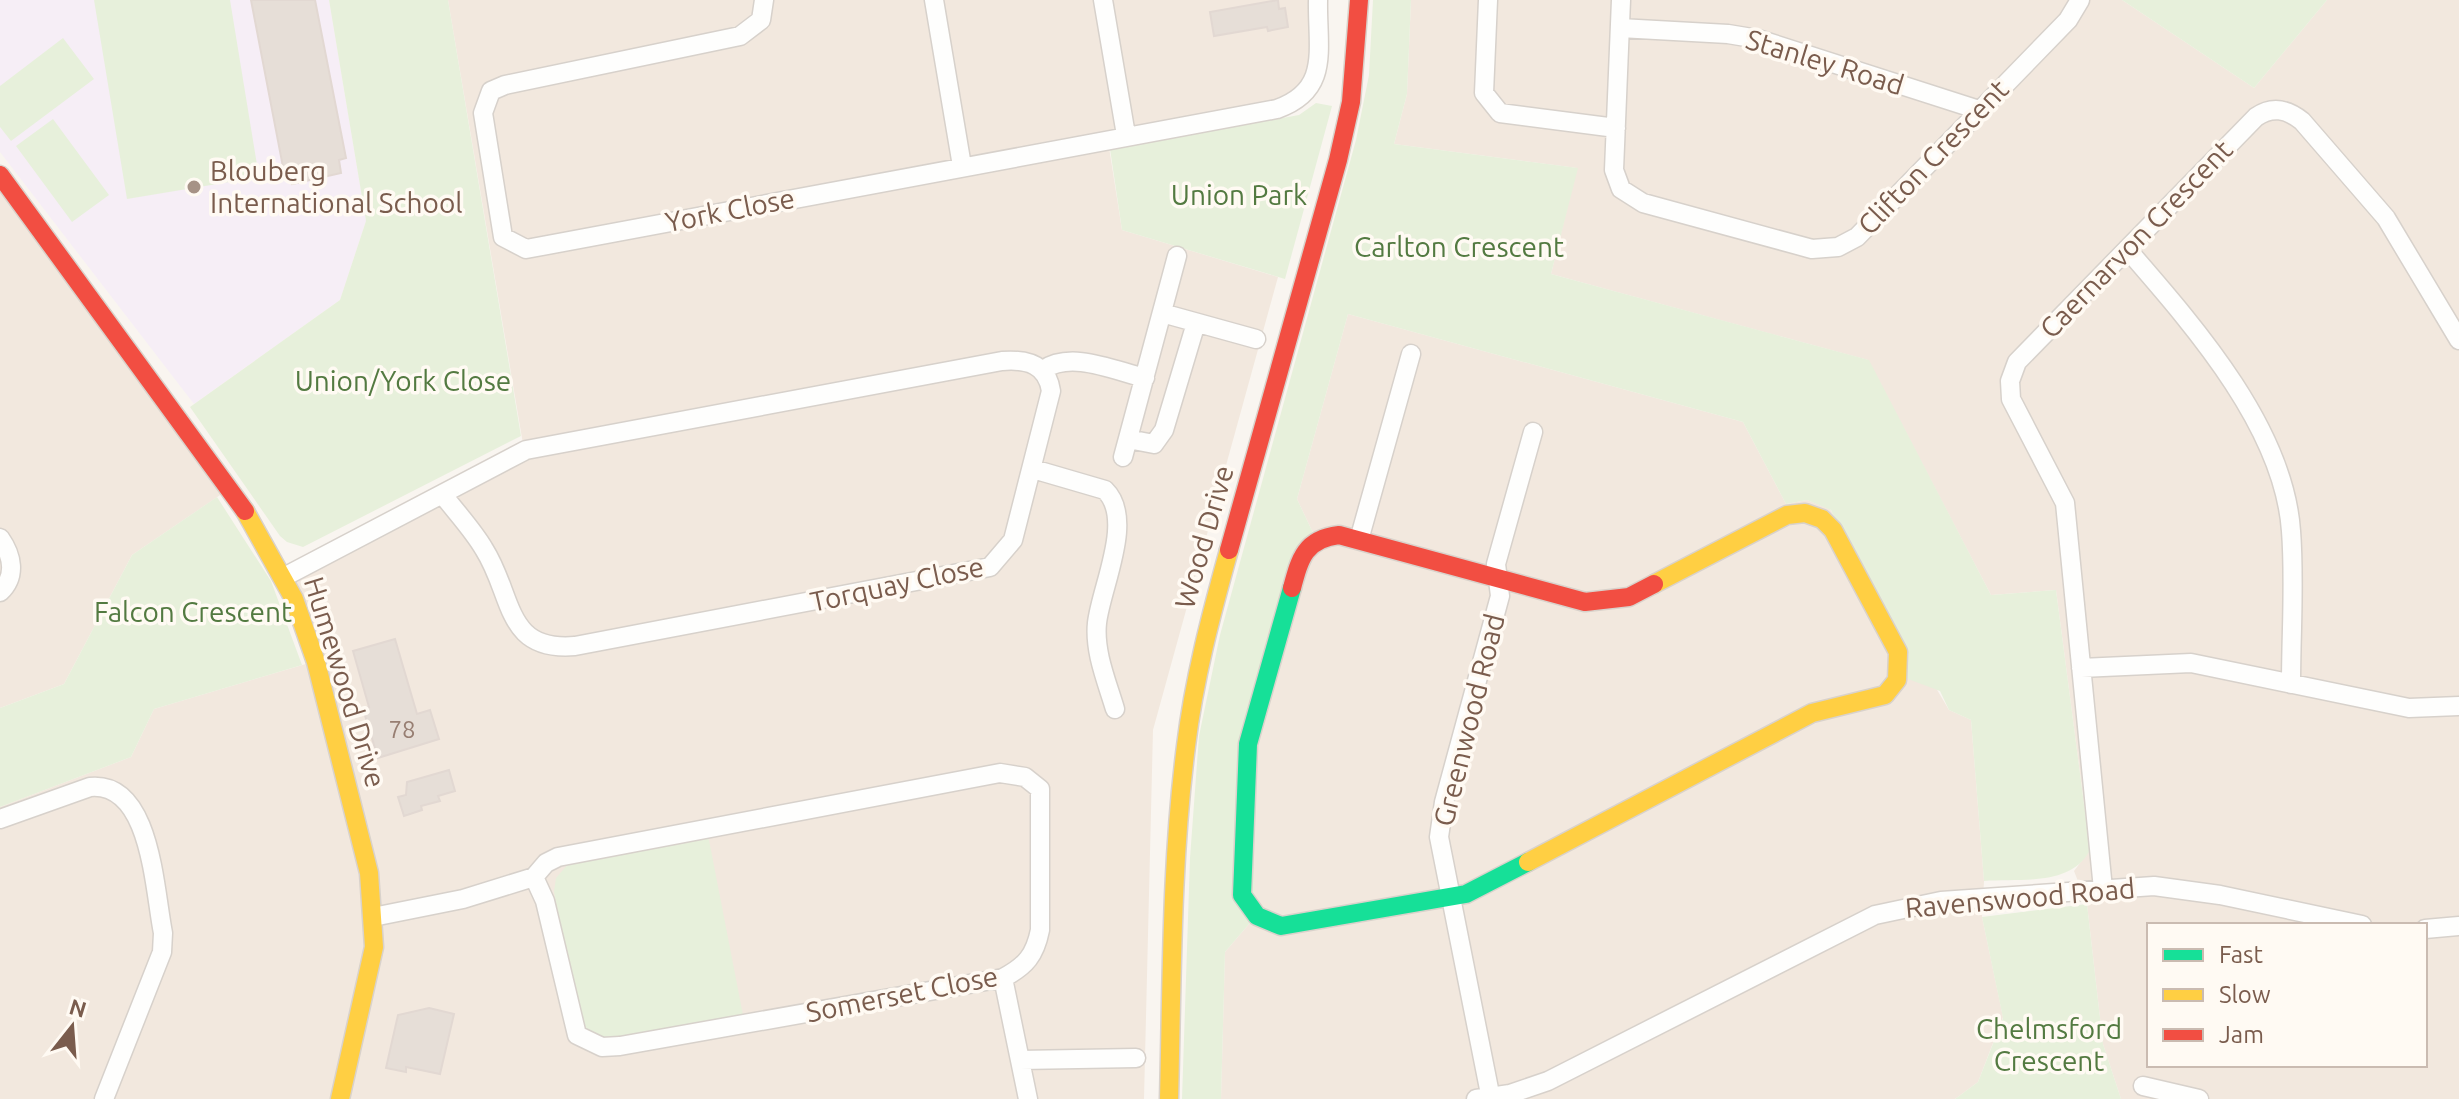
<svg xmlns="http://www.w3.org/2000/svg" width="2459" height="1099" font-family="Ubuntu,sans-serif">
<rect width="100%" height="100%" fill="#f9f5f0"/>
<path fill="#f2e8de" fill-rule="evenodd" d="M 448,0 L 1320,0 L 1310,92 L 1108,141 L 1122,230 L 1278,277 L 1153,730 L 1144,1099 L 0,1099 L 0,807 L 131,757 L 154,709 L 316,661 L 285,574 L 524,450 Z
M 1411,0 L 2122,0 L 2254,88 L 2327,0 L 2459,0 L 2459,1099 L 2121,1099 L 2103,1044 L 2087,904 L 2074,871 L 2090,850 L 2056,590 L 1991,595 L 1868,360 L 1551,274 L 1577,168 L 1394,144 L 1407,94 ZM 2149,925 L 2425,925 L 2425,1065 L 2149,1065 Z
M 0,174 L 229,489 L 132,555 L 64,684 L 0,708 Z
M 1348,314 L 1743,422 L 1786,504 L 1807,500 L 1830,509 L 1949,710 L 1971,720 L 1984,881 L 1982,917 L 2003,1017 L 1978,1082 L 1955,1099 L 1221,1099 L 1225,952 L 1255,917 L 1244,766 L 1315,537 L 1297,499 Z"/>
<path fill="#f6eef6" d="M 0,0 L 329,0 L 366,221 L 340,300 L 194,404 L 0,152 Z"/>
<path fill="#e7f0db" d="M 94,0 L 230,0 L 259,177 L 127,199 Z
M 329,0 L 448,0 L 521,436 L 303,547 L 287,542 L 280,536 L 190,407 L 340,300 L 366,221 Z
M 1373,0 L 1411,0 L 1407,94 L 1394,144 L 1578,168 L 1551,274 L 1869,360 L 1991,595 L 2056,590 L 2090,850 C 2071,887 2020,878 1984,881 L 1971,720 L 1949,710 L 1940,691 L 1908,679 L 1831,510 L 1807,500 L 1786,504 L 1743,422 L 1348,314 L 1297,499 L 1315,537 L 1251,716 L 1255,917 L 1225,952 L 1221,1099 L 1182,1099 L 1190,858 L 1199,736 L 1220,635 L 1356,140 L 1369,75 Z
M 2122,0 L 2327,0 L 2254,88 Z
M 63,38 L 94,79 L 11,141 L 0,127 L 0,86 Z
M 1316,103 L 1332,106 L 1285,279 L 1122,230 L 1110,149 L 1299,115 Z
M 53,119 L 109,195 L 72,222 L 16,146 Z
M 217,497 L 271,581 L 302,665 L 154,709 L 131,757 L 0,807 L 0,708 L 64,684 L 132,555 Z
M 708,835 L 743,1015 L 608,1041 L 587,1032 L 579,1019 L 554,892 L 556,878 L 570,862 Z
M 2087,904 L 2103,1044 L 2121,1099 L 1955,1099 L 1978,1082 L 2003,1018 L 1982,917 Z"/>
<path fill="#e6ded7" stroke="#e2d8d2" stroke-width="2" d="M 251,0 L 315,0 L 346,158 L 339,160 L 341,173 L 292,184 L 283,167 Z
M 1278,0 L 1279,9 L 1285,8 L 1288,27 L 1268,31 L 1267,27 L 1214,36 L 1210,12 Z
M 395,639 L 417,714 L 430,710 L 439,739 L 378,758 L 363,709 L 369,707 L 353,651 Z
M 449,770 L 455,791 L 438,796 L 440,801 L 421,806 L 422,810 L 404,816 L 398,797 L 406,795 L 407,782 Z
M 429,1008 L 454,1014 L 440,1074 L 406,1067 L 406,1072 L 386,1068 L 398,1015 Z"/>
<g fill="none" stroke-linecap="round" stroke-linejoin="round">
<defs>
<path id="street" d="M 764,0 L 761,20 L 740,36 L 505,85 L 491,91 L 483,113 L 503,237 L 526,249 L 1277,109 C 1331,90 1317,49 1318,0
M 934,0 L 962,166
M 1103,0 L 1126,135
M 1488,0 L 1484,93 L 1500,113 L 1616,128
M 1621,0 L 1614,170 L 1621,189 L 1643,203 L 1812,249 L 1838,247 L 1857,237 L 2068,20 L 2080,0
M 1620,28 L 1728,34 L 1758,39 L 1979,110
M 2127,249 C 2192,324 2284,427 2291,531 C 2295,581 2291,634 2291,684
M 1162,313 L 1256,339
M 1043,370 C 1071,350 1115,371 1145,378
M 1128,439 L 1154,444 L 1164,430 L 1196,323
M 1123,457 L 1177,256
M 1033,469 L 1105,490 C 1135,519 1101,587 1097,623 C 1094,652 1107,682 1115,709
M 0,538 C 12,555 17,576 0,592
M 1359,540 L 1411,354
M 284,577 L 526,450 L 1002,361 C 1027,359 1047,364 1051,391 L 1013,540 L 990,567 L 575,646 C 504,652 514,596 484,549 C 473,530 456,512 443,495
M 2081,668 L 2191,663 L 2409,708 L 2459,706
M 0,819 L 90,787 C 151,781 154,888 163,933 L 162,952 L 104,1099
M 2103,889 L 2065,503 L 2011,399 L 2010,381 L 2017,362 L 2256,117 C 2272,106 2287,109 2302,121 L 2386,218 L 2459,340
M 373,917 L 463,899 L 534,877 L 546,863 L 558,857 L 1000,773 L 1025,777 L 1040,789 L 1040,930 C 1035,955 1026,966 1003,978 L 620,1046 L 602,1047 L 577,1035 L 545,901 L 534,877
M 2425,929 L 2459,926
M 1003,978 L 1028,1099
M 1020,1060 L 1136,1058
M 2143,1086 L 2199,1099
M 1476,1099 L 1510,1094 L 1548,1081 L 1875,915 L 1941,901 L 2154,886 L 2220,895 L 2362,925
M 1491,1099 L 1439,837 L 1444,802 L 1500,596 L 1496,564 L 1533,432"/>
<path id="fast" d="M 1292,588 L 1248,744 L 1242,895 L 1257,916 L 1281,926 L 1466,894 L 1528,862"/>
<path id="slow" d="M 245,511 L 294,599 L 316,662 L 369,873 L 374,947 L 340,1099
M 1654,584 L 1787,515 L 1805,513
M 1528,862 L 1812,713 L 1885,695 L 1897,680 L 1898,652 L 1833,530 L 1822,519 L 1805,513
M 1169,1099 C 1172,981 1171,863 1186,746 C 1194,679 1211,615 1229,550"/>
<path id="jam" d="M 0,175 L 245,511
M 1229,550 L 1338,160 L 1351,102 L 1359,0
M 1292,588 C 1300,558 1305,539 1339,535 L 1585,602 L 1629,597 L 1654,584"/>
</defs>
<use href="#street" stroke="#d7d1cb" stroke-width="21"/>
<use href="#fast" stroke="#d9d2cb" stroke-width="21"/>
<use href="#slow" stroke="#d9d2cb" stroke-width="21"/>
<use href="#jam" stroke="#d9d2cb" stroke-width="21"/>
<use href="#street" stroke="#fefefd" stroke-width="18"/>
<use href="#fast" stroke="#16e098" stroke-width="18"/>
<use href="#slow" stroke="#ffcf43" stroke-width="18"/>
<use href="#jam" stroke="#f24e42" stroke-width="18"/>
</g>
<circle fill="#a69286" stroke="#fffaf3" stroke-width="3" cx="194" cy="187" r="8"/>
<g text-anchor="middle" stroke-width="7" stroke-linejoin="round" paint-order="stroke">
<g font-size="24" fill="#977e72">
<text x="402" y="738">78</text>
</g>
<g font-size="28" fill="#7a5c4d" stroke="#fffaf3">
<text transform="translate(1825 62) rotate(17)" y="10">Stanley Road</text>
<text transform="translate(1933 157) rotate(-46)" y="10">Clifton Crescent</text>
<text transform="translate(730 210) rotate(-11)" y="10">York Close</text>
<text transform="translate(2136 239) rotate(-46)" y="10">Caernarvon Crescent</text>
<text transform="translate(1204 537) rotate(-74)" y="10">Wood Drive</text>
<text transform="translate(897 584) rotate(-12)" y="10">Torquay Close</text>
<text transform="translate(345 682) rotate(73)" y="10">Humewood Drive</text>
<text transform="translate(1469 720) rotate(-76)" y="10">Greenwood Road</text>
<text transform="translate(2020 898) rotate(-5)" y="10">Ravenswood Road</text>
<text transform="translate(902 994) rotate(-11)" y="10">Somerset Close</text>
</g>
<g font-size="28" fill="#7a5c4d" stroke="#fffaf3" text-anchor="start">
<text x="210" y="181">Blouberg<tspan x="210" dy="32">International School</tspan></text>
</g>
<g font-size="28" fill="#537a41" stroke="#fffaf3">
<text x="1239" y="205">Union Park</text>
<text x="1459" y="257">Carlton Crescent</text>
<text x="403" y="391">Union/York Close</text>
<text x="193" y="622">Falcon Crescent</text>
<text x="2049" y="1039">Chelmsford<tspan x="2049" dy="32">Crescent</tspan></text>
</g>
</g>
<rect x="2147" y="923" width="280" height="144" fill="#fffaf3" stroke="#cabbb1" stroke-width="2"/>
<rect x="2163" y="949" width="40" height="12" fill="#16e098" stroke="#cabbb1" stroke-width="2"/>
<text x="2219" y="963" font-size="24" fill="#7a5c4d">Fast</text>
<rect x="2163" y="989" width="40" height="12" fill="#ffcf43" stroke="#cabbb1" stroke-width="2"/>
<text x="2219" y="1003" font-size="24" fill="#7a5c4d">Slow</text>
<rect x="2163" y="1029" width="40" height="12" fill="#f24e42" stroke="#cabbb1" stroke-width="2"/>
<text x="2219" y="1043" font-size="24" fill="#7a5c4d">Jam</text>
<g transform="translate(72 1027) rotate(17)" stroke="#fffaf3" stroke-width="6" paint-order="stroke">
<path d="M0-6L14 30L0 20L-14 30Z" fill="#7a5c4d"/>
<text y="-12" font-size="22" font-weight="bold" text-anchor="middle" fill="#7a5c4d">N</text>
</g>
</svg>
